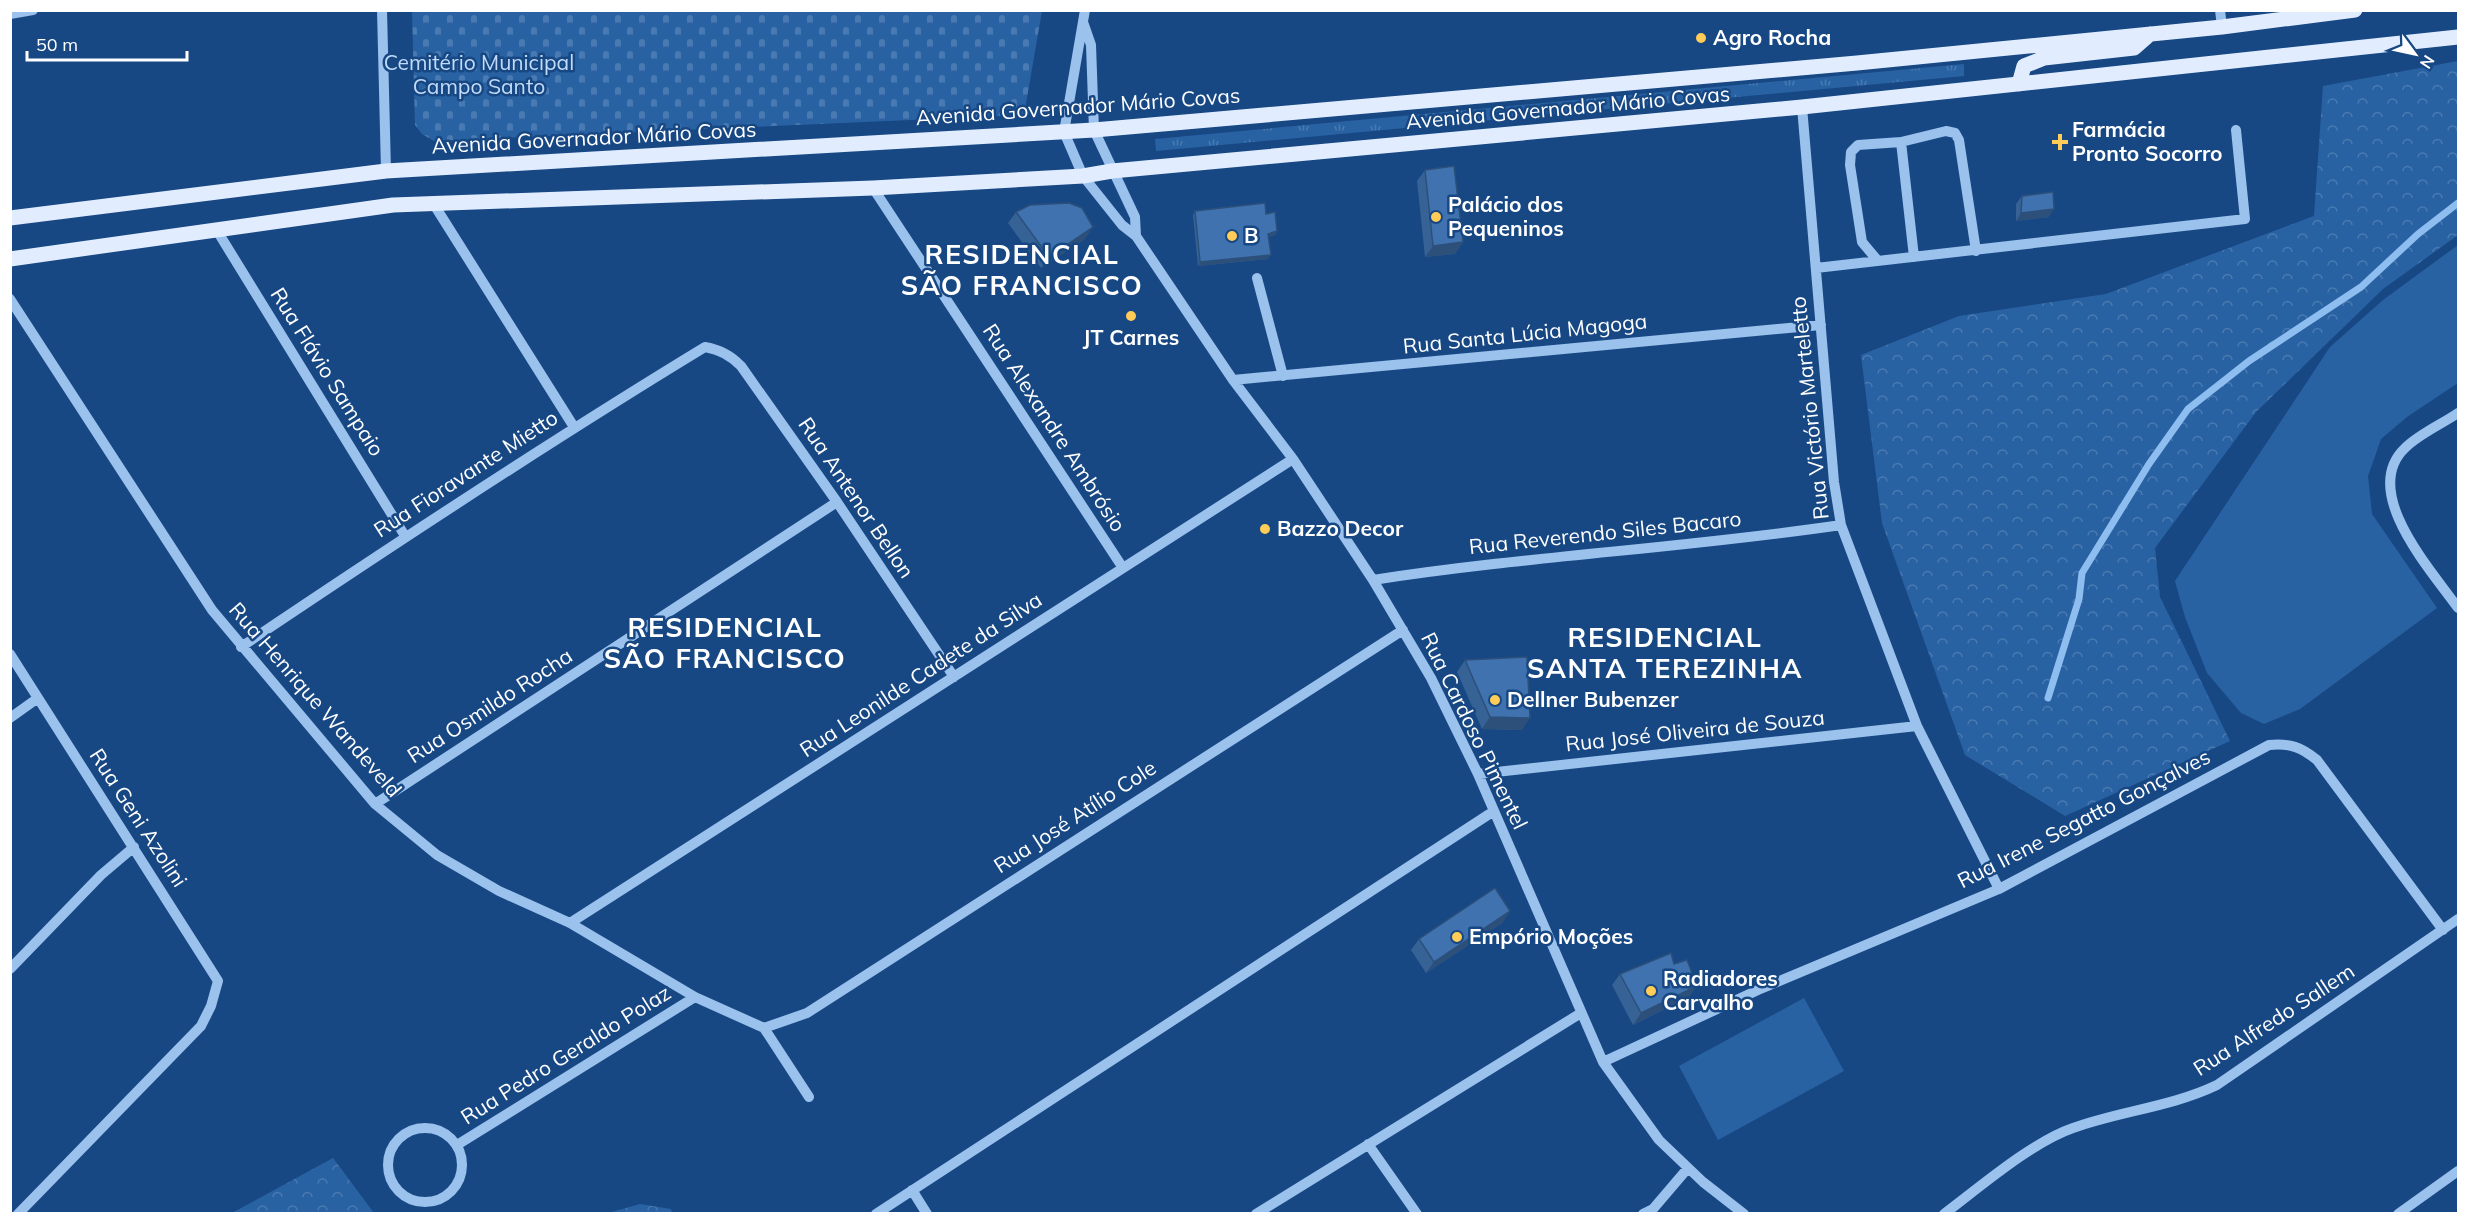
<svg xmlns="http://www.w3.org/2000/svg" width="2469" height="1224" font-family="Mulish,sans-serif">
<defs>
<pattern id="grass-tufts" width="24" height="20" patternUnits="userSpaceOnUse" patternTransform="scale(1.5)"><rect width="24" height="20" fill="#2962a3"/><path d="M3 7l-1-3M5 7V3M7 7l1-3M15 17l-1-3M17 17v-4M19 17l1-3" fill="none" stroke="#497ab1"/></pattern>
<pattern id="forest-crowns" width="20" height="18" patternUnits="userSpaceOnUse" patternTransform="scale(1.5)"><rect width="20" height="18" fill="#2962a3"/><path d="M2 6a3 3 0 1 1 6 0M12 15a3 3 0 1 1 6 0" fill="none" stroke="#497ab1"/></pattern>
<pattern id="cemetery-stones" width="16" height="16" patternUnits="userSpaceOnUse" patternTransform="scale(1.5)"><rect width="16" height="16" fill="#2962a3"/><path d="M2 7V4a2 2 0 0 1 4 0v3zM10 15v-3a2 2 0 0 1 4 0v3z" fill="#497ab1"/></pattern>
</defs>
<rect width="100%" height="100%" fill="#174884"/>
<path fill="url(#grass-tufts)" d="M 1964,64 L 1964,76 L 1156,151 L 1155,139 Z"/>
<path fill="url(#forest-crowns)" d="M 2458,61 L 2458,235 L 2383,289 L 2256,412 L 2155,548 L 2160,597 L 2230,741 L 2065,816 L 1965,755 L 1882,523 L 1861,355 L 1959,316 L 2106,294 L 2314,216 L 2323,86 Z
M 333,1158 L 374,1213 L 232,1213 Z
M 640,1204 L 671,1209 L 672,1213 L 608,1213 Z"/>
<path fill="url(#cemetery-stones)" d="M 412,11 L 412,10 L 1042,11 L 1024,115 L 434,141 L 422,134 L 415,125 Z"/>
<path fill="#2962a3" d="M 2458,245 L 2458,383 L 2407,417 L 2381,439 L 2368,476 L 2372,514 L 2437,608 L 2300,709 L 2264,724 L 2241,713 L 2207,673 L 2185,617 L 2175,581 L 2330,347 L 2383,300 Z
M 1804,998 L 1844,1071 L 1718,1140 L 1679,1066 Z"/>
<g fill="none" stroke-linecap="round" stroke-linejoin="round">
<path stroke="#8ebdf0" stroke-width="7" d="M 2048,698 L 2079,599 L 2082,573 L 2149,464 L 2188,409 L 2249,361 L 2361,287 L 2418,234 L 2458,203"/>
<path stroke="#9bc1ed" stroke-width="10" d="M 382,10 L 386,171
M 1085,10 L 1064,132 L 1083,176 L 1122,225 L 1136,236 L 1233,380 L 1293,459 L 1373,580 L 1431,678 L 1478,774 L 1603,1062 L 1659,1140 L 1703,1182 L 1744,1214
M 2220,10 L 2222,27
M 10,14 L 33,10
M 1083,22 L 1091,45 L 1094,130 L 1135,217 L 1136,236
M 1802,107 L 1834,482 L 1841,525 L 1917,726 L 1999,889
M 1901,142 L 1914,257
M 873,188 L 1123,568
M 433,203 L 574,427
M 216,229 L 405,536
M 1878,261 L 1862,242 L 1850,165 L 1851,152 L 1858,145 L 1901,142 L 1946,131 L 1955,133 L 1959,140 L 1976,251
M 1816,268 L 2245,219 L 2236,130
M 1257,278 L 1283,376
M 10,299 L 212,610 L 375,804 L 437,855 L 499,891 L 570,923 L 695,997 L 764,1028 L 809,1097
M 1233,380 L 1821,325
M 2458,413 C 2442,424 2419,434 2405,448 C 2359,492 2432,571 2458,608
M 1373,580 C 1528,556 1686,548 1841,525
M 241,647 C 394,544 547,443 705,347 C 720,350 730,355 741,366 L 837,502 L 954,677
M 10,654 L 218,981 L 211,1006 L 201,1026 L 18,1214
M 10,718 L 38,698
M 1478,774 L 1917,726
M 375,804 L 837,502
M 570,923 L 1293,459
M 10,969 L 101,875 L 134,847
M 764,1028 L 807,1013 L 1403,630
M 1603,1062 L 1758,990 L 1999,889 L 2269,745 C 2290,743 2301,747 2317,760 L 2443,930
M388 1165a37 37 0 1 1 74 0a37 37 0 1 1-74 0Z
M 1368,1144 L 1417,1214
M 457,1145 L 695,997
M 912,1190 L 927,1214
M 876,1214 L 1494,811
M 1256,1214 L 1581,1013
M 1643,1214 L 1653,1209 L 1688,1168
M 1944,1214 C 1980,1187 2032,1142 2073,1128 C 2120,1111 2171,1107 2217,1085 L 2458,919
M 2398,1214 L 2458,1171"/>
<path stroke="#e1edff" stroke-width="15" d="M 2019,84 L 2024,66 L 2044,58 L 2134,48 L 2150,34
M 10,218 L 386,171 L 1094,130 L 1857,63 L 2222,27 L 2355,10
M 10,259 L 393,205 L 873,188 L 1083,176 L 1112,171 L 1802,107 L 2458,37"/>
</g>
<path fill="#366296" d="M 1425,170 L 1463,242 L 1455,254 L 1425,257 L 1417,181 Z
M 2022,196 L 2049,217 L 2016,221 L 2016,204 Z
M 1195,211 L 1266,214 L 1277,231 L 1275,235 L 1268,237 L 1268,259 L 1198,266 L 1193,215 Z
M 1016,212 L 1085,239 L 1041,268 L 1008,223 Z
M 1465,660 L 1522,730 L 1482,729 L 1457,672 Z
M 1510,911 L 1502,923 L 1426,973 L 1411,950 L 1419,939 Z
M 1674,964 L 1689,997 L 1633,1025 L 1612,985 L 1620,974 Z"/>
<path fill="#2c507a" d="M 2054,209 L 2049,217 L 2016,221 L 2021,213 Z
M 1093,227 L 1085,239 L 1041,268 L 1049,257 Z
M 1277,231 L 1275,235 L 1265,238 L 1268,234 Z
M 1463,242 L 1455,254 L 1425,257 L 1433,246 Z
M 1271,255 L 1268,259 L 1198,266 L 1200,262 Z
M 1490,717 L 1530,718 L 1522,730 L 1482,729 Z
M 1510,911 L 1502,923 L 1426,973 L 1434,962 Z
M 1697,986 L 1689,997 L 1633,1025 L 1641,1013 Z"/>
<path fill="#3f72ae" stroke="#2c507a" stroke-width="1.5" d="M 1454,166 L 1463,242 L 1433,246 L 1425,170 Z
M 2053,192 L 2054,209 L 2021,213 L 2022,196 Z
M 1069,203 L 1082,208 L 1093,227 L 1049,257 L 1016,212 L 1030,205 Z
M 1265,203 L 1266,214 L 1275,212 L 1277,231 L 1268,234 L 1271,255 L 1200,262 L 1195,211 Z
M 1527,657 L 1530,718 L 1490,717 L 1465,660 Z
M 1495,888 L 1510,911 L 1434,962 L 1419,939 Z
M 1671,953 L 1674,964 L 1687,960 L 1697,986 L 1641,1013 L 1620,974 Z"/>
<g fill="#ffcc57" stroke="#174884" stroke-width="2">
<circle cx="1701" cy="38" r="6"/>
<path d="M2057 133h6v6h6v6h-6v6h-6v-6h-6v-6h6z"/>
<circle cx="1436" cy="217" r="6"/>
<circle cx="1232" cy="236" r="6"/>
<circle cx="1131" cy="316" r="6"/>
<circle cx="1265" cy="529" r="6"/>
<circle cx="1495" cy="700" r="6"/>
<circle cx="1457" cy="937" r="6"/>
<circle cx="1651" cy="991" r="6"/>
</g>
<g text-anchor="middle" stroke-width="5" stroke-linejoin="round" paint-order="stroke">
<g font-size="21" font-weight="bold" fill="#fff" stroke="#174884" text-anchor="start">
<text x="1713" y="45">Agro Rocha</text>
<text x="2072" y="137">Farmácia<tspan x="2072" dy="24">Pronto Socorro</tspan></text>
<text x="1448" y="212">Palácio dos<tspan x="1448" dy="24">Pequeninos</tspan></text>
<text x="1244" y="243">B</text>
<text x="1131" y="345" text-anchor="middle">JT Carnes</text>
<text x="1277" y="536">Bazzo Decor</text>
<text x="1507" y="707">Dellner Bubenzer</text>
<text x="1469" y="944">Empório Moções</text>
<text x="1663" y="986">Radiadores<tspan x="1663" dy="24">Carvalho</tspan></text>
</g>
<g font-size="21" fill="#c1dbf9" stroke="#174884">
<text x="479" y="70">Cemitério Municipal<tspan x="479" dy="24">Campo Santo</tspan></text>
</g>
<g font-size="21" fill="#fff" stroke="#174884">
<text transform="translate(1078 107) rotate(-4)" y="7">Avenida Governador Mário Covas</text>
<text transform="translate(1568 108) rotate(-5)" y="7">Avenida Governador Mário Covas</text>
<text transform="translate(594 138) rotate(-3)" y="7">Avenida Governador Mário Covas</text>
<text transform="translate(1525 334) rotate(-6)" y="7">Rua Santa Lúcia Magoga</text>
<text transform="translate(327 372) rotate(58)" y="7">Rua Flávio Sampaio</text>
<text transform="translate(1810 408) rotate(-96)" y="7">Rua Victório Marteletto</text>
<text transform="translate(1054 428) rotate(57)" y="7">Rua Alexandre Ambrósio</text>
<text transform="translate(466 474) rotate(-33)" y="7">Rua Fioravante Mietto</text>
<text transform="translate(856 498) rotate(56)" y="7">Rua Antenor Bellon</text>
<text transform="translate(1605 533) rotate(-6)" y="7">Rua Reverendo Siles Bacaro</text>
<text transform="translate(921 675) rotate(-33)" y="7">Rua Leonilde Cadete da Silva</text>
<text transform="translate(315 700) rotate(49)" y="7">Rua Henrique Wandeveld</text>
<text transform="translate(490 706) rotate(-33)" y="7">Rua Osmildo Rocha</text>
<text transform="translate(1474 731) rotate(64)" y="7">Rua Cardoso Pimentel</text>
<text transform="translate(1695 731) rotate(-6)" y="7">Rua José Oliveira de Souza</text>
<text transform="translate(1075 817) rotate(-33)" y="7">Rua José Atílio Cole</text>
<text transform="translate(138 818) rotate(57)" y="7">Rua Geni Azolini</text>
<text transform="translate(2084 819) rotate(-27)" y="7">Rua Irene Segatto Gonçalves</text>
<text transform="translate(2274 1020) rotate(-33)" y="7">Rua Alfredo Sallem</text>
<text transform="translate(566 1055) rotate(-32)" y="7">Rua Pedro Geraldo Polaz</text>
</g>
<g font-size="27" font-weight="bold" letter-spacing="1.5" fill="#fff" stroke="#174884">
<text x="1022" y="264">RESIDENCIAL<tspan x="1022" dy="31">SÃO FRANCISCO</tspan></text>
<text x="725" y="637">RESIDENCIAL<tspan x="725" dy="31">SÃO FRANCISCO</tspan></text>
<text x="1665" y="647">RESIDENCIAL<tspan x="1665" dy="31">SANTA TEREZINHA</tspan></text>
</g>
</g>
<rect width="2469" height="1224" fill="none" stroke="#ffffff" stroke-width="24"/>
<g transform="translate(2415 54) rotate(123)" stroke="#174884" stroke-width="4.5" paint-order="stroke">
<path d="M0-4.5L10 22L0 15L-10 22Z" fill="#ffffff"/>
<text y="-9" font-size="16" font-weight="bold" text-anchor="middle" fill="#ffffff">N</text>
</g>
<path d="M27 51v9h160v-9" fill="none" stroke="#ffffff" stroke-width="3"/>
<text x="36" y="51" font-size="18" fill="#ffffff" stroke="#174884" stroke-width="4.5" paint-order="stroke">50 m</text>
</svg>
